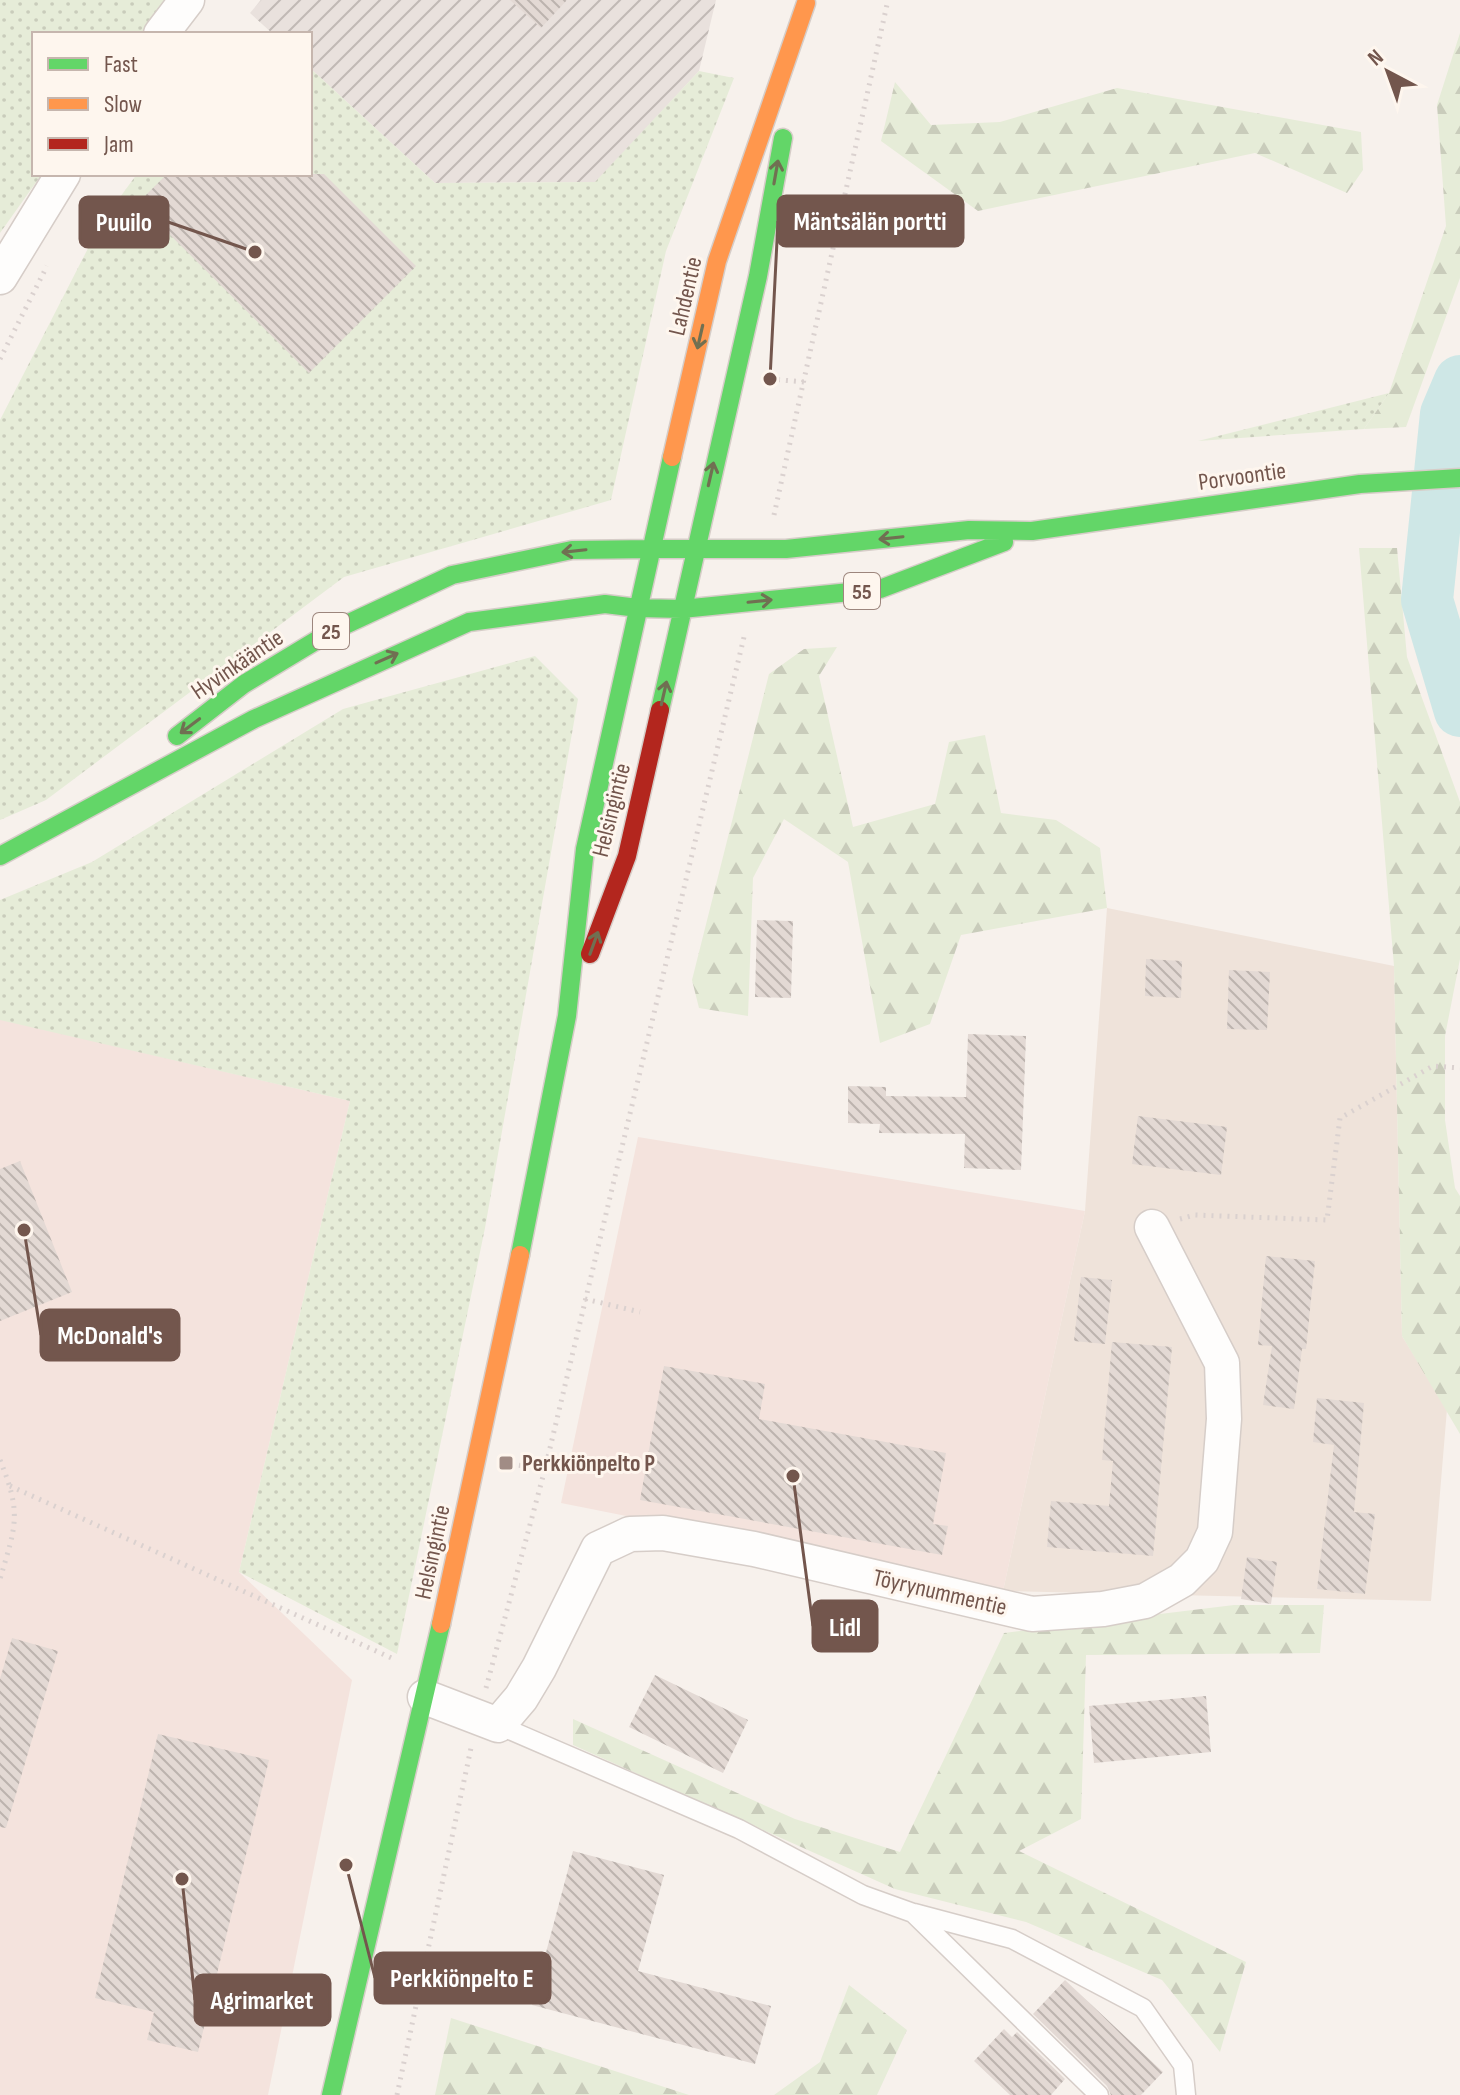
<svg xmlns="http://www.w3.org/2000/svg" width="1460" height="2095" font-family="'Sofia Sans Condensed',sans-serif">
<defs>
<pattern id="industrial-furrows" width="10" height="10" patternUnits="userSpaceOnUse" patternTransform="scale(2)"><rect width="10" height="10" fill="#e9e1dd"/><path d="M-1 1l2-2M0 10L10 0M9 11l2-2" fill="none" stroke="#c1b9b5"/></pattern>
<pattern id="grass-dots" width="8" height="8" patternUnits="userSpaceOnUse" patternTransform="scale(2)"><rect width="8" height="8" fill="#e6ecd8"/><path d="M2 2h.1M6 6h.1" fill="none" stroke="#c9ccbb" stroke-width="1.8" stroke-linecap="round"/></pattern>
<pattern id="forest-firs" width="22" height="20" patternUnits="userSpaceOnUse" patternTransform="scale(2)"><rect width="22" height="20" fill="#e6ecd8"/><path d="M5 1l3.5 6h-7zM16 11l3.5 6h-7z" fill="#c9ccbb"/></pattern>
<pattern id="building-back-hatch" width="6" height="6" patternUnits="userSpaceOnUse" patternTransform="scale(2)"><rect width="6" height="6" fill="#e3d9d4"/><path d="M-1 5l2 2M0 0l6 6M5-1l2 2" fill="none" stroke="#bcb3ae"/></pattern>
</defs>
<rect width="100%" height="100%" fill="#f7f1ec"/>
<path fill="#efe3da" d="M 1107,908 L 1394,966 L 1402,1336 L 1447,1409 L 1431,1601 L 1003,1591 L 1085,1211 Z"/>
<path fill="#f4e3dd" d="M 0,1019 L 350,1101 L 239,1572 L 352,1680 L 268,2095 L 0,2095 Z
M 638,1137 L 1085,1211 L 1003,1591 L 561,1503 Z"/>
<path fill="url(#industrial-furrows)" d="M 261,0 L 716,0 L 699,71 L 596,182 L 435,183 L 310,68 L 310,34 L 273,34 L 250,13 Z"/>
<path fill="url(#grass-dots)" d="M 0,0 L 167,0 L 142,34 L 34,34 L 34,174 L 42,174 L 0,233 Z
M 310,68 L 435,183 L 595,182 L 699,71 L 734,78 L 666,251 L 611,500 L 344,577 L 46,800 L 0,820 L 0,420 L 101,223 L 137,174 L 310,174 Z
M 1389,393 L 1364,429 L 1198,441 Z
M 535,656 L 578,699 L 485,1228 L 397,1654 L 239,1572 L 350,1101 L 0,1020 L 0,900 L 92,862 L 343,709 Z"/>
<path fill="url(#forest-firs)" d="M 1460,33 L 1460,278 L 1406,427 L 1364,429 L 1389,393 L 1446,226 L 1437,105 Z
M 895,82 L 931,125 L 1000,122 L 1117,88 L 1361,132 L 1363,170 L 1347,193 L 1255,153 L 978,211 L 881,141 Z
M 1359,548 L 1397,548 L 1407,657 L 1460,802 L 1460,959 L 1445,1036 L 1445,1120 L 1455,1188 L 1460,1196 L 1460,1434 L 1402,1336 L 1394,966 Z
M 837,647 L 819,676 L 853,827 L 935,804 L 949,742 L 985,735 L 1001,813 L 1056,820 L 1100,848 L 1107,908 L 961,935 L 930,1024 L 880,1043 L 848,862 L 784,819 L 753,878 L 748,1016 L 699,1008 L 692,980 L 769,674 L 804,649 Z
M 1234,1605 L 1324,1605 L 1320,1653 L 1086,1655 L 1081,1819 L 1019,1851 L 1246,1962 L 1220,2052 L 1162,1980 L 1026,1922 L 895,1889 L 573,1745 L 573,1719 L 795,1819 L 900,1852 L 1004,1633 Z
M 849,1985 L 907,2030 L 877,2095 L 774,2095 L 820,2062 Z
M 451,2018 L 689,2095 L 435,2095 Z"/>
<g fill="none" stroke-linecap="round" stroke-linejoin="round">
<path stroke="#cee7e6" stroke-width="52" d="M 1460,381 L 1446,414 L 1427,600 L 1460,711"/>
</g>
<path fill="url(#building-back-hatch)" d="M 510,0 L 567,0 L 541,28 Z
M 167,174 L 324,174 L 416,266 L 309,373 L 138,203 Z
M 757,920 L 793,921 L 791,998 L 755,997 Z
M 1146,959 L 1182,961 L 1181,998 L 1145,996 Z
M 1229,970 L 1270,972 L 1267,1030 L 1227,1029 Z
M 968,1034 L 1026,1036 L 1021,1170 L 964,1168 L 965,1134 L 879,1133 L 880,1124 L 848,1123 L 848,1086 L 886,1087 L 886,1096 L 966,1097 Z
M 1138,1116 L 1227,1127 L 1221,1175 L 1132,1164 Z
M 20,1161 L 72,1292 L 0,1321 L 0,1169 Z
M 1266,1256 L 1315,1261 L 1306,1349 L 1302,1349 L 1294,1409 L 1263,1405 L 1272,1346 L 1258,1345 Z
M 1081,1277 L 1112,1280 L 1105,1344 L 1074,1341 Z
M 1112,1342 L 1172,1347 L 1153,1556 L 1047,1547 L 1051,1501 L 1109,1506 L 1113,1461 L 1102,1460 Z
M 664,1366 L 765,1384 L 759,1419 L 946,1453 L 933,1524 L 948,1526 L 942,1555 L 640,1500 Z
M 1317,1398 L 1364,1403 L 1354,1512 L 1375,1514 L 1365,1594 L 1317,1589 L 1334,1445 L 1313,1442 Z
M 1247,1557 L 1277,1562 L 1271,1604 L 1241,1599 Z
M 12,1638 L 58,1651 L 6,1828 L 0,1827 L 0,1679 Z
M 655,1675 L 748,1720 L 723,1773 L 629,1727 Z
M 1206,1696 L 1211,1752 L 1094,1763 L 1089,1706 Z
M 158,1734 L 269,1760 L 198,2052 L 147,2040 L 154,2012 L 95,1998 Z
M 573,1851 L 664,1875 L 638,1971 L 771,2006 L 755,2064 L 532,2005 Z
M 1065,1980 L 1163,2072 L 1141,2095 L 1111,2095 L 1107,2086 L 1033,2014 Z
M 1004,2029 L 1012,2037 L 1017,2032 L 1065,2079 L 1051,2095 L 1010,2095 L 974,2061 Z"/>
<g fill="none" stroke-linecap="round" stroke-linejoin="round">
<defs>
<path id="lane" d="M 498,1725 L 739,1829 L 863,1895 L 913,1913 L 1099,2095
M 914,1913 L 1012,1939 L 1143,2008 L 1183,2065 L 1186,2095"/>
<path id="street" d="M 161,34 L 187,0
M 0,277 L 63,174
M 425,1697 L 498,1725 L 521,1698 L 539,1668 L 598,1549 L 630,1534 L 663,1533 L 754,1549 L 1032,1614 L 1103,1609 L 1145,1601 L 1182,1580 L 1202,1560 L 1215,1532 L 1224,1419 L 1222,1363 L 1152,1227"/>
<path id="fast" d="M 652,549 L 786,549 L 969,530 L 1032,531 L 1360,484 L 1460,478
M 638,608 L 682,609 L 880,589 L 1004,542
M 660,710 L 758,276 L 783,138
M 177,736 L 244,684 L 332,631 L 452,575 L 572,550 L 652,549
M 0,856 L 254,719 L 469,622 L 605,604 L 638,608
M 520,1255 L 567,1016 L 585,849 L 672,457
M 331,2095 L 441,1624"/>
<path id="slow" d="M 672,457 L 717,261 L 806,3
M 441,1624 L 520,1255"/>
<path id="jam" d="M 590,954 L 627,856 L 660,710"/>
</defs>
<use href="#lane" stroke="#d6cdc8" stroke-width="21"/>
<use href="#street" stroke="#d6cdc8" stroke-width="37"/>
<use href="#fast" stroke="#d6cdc8" stroke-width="21"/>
<use href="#slow" stroke="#d6cdc8" stroke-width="21"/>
<use href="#jam" stroke="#d6cdc8" stroke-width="21"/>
<path stroke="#dad1cf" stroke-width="5" stroke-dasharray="2 6" stroke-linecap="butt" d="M 0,359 L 47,266
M 770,379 L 804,382
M 774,515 L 888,0
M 1180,1219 L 1195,1215 L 1327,1220 L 1340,1118 L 1433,1066 L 1460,1068
M 585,1299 L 640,1312
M 0,1460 C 22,1514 16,1525 0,1579
M 511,1464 L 545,1469
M 10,1486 L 396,1660
M 486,1688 L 545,1469 L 744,637
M 397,2095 L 471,1748"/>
<use href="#lane" stroke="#fefdfc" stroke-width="18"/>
<use href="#street" stroke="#fefdfc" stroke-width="34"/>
<use href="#fast" stroke="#63d668" stroke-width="18"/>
<use href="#slow" stroke="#ff974d" stroke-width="18"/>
<use href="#jam" stroke="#b3261e" stroke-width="18"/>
</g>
<defs><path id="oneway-shaft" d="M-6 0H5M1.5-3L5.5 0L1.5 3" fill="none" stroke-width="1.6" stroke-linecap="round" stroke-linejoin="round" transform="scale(2)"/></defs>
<g stroke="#707052">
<use href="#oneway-shaft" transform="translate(776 172) rotate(-80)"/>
<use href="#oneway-shaft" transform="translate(700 337) rotate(103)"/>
<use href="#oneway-shaft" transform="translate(711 474) rotate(-77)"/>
<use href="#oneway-shaft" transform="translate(891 538) rotate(174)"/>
<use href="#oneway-shaft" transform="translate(574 551) rotate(174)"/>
<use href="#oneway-shaft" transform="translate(760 601) rotate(-6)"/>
<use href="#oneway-shaft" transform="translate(387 658) rotate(-24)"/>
<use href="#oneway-shaft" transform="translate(664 693) rotate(-77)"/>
<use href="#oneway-shaft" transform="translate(190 726) rotate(143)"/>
<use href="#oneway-shaft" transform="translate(594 943) rotate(-70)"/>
</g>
<rect fill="#a18c85" stroke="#fef6ee" stroke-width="3" x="498" y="1455" width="16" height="16" rx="4"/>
<g text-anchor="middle" stroke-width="6" stroke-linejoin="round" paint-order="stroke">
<g fill="#fef6ee" stroke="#9d867d" stroke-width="2">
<rect x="844" y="573" width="36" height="36" rx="6"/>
<rect x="313" y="613" width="36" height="36" rx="6"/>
</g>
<g font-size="22" font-weight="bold" fill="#73564d">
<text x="862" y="599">55</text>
<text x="331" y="639">25</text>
</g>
<g font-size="24" fill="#73564d" stroke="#fef6ee">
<text transform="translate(685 296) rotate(-77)" y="8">Lahdentie</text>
<text transform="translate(1242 476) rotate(-8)" y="8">Porvoontie</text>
<text transform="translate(237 664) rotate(-34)" y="8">Hyvinkääntie</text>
<text transform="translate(611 810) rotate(-76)" y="8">Helsingintie</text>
<text transform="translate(432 1552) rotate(-78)" y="8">Helsingintie</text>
<text transform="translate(940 1592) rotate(13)" y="8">Töyrynummentie</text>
</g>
<g font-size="24" font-weight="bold" fill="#73564d" stroke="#fef6ee" text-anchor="start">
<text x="522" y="1471">Perkkiönpelto P</text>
</g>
</g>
<path fill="none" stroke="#73564d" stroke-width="3" d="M770 379L778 221M255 252L168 222M24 1230L41 1335M793 1476L813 1626M346 1865L375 1978M182 1879L195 2000"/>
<g fill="#73564d" stroke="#fef6ee" stroke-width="3">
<circle cx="770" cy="379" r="8"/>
<circle cx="255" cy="252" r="8"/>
<circle cx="24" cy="1230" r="8"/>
<circle cx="793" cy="1476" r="8"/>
<circle cx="346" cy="1865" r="8"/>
<circle cx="182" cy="1879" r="8"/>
</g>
<g fill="#73564d" stroke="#73564d" stroke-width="3">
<rect x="778" y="196" width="185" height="50" rx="8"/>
<rect x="80" y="197" width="88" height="50" rx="8"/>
<rect x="41" y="1310" width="138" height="50" rx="8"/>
<rect x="813" y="1601" width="64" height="50" rx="8"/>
<rect x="375" y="1953" width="175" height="50" rx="8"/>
<rect x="195" y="1975" width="135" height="50" rx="8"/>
</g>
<g font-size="26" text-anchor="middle" font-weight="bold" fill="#fff">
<text x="870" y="230">Mäntsälän portti</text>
<text x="124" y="231">Puuilo</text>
<text x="110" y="1344">McDonald's</text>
<text x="845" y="1636">Lidl</text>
<text x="462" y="1987">Perkkiönpelto E</text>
<text x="262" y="2009">Agrimarket</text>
</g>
<rect x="32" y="32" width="280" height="144" fill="#fef6ee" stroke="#c6b6ae" stroke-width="2"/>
<rect x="48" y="58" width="40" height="12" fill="#63d668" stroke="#c6b6ae" stroke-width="2"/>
<text x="104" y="72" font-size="24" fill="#73564d">Fast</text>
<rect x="48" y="98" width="40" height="12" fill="#ff974d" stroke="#c6b6ae" stroke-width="2"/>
<text x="104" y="112" font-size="24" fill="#73564d">Slow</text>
<rect x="48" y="138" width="40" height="12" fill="#b3261e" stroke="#c6b6ae" stroke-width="2"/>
<text x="104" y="152" font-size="24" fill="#73564d">Jam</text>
<g transform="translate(1388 72) rotate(319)" stroke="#fef6ee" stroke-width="6" paint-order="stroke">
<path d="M0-6L14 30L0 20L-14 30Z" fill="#73564d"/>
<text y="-12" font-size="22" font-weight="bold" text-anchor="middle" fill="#73564d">N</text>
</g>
</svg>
